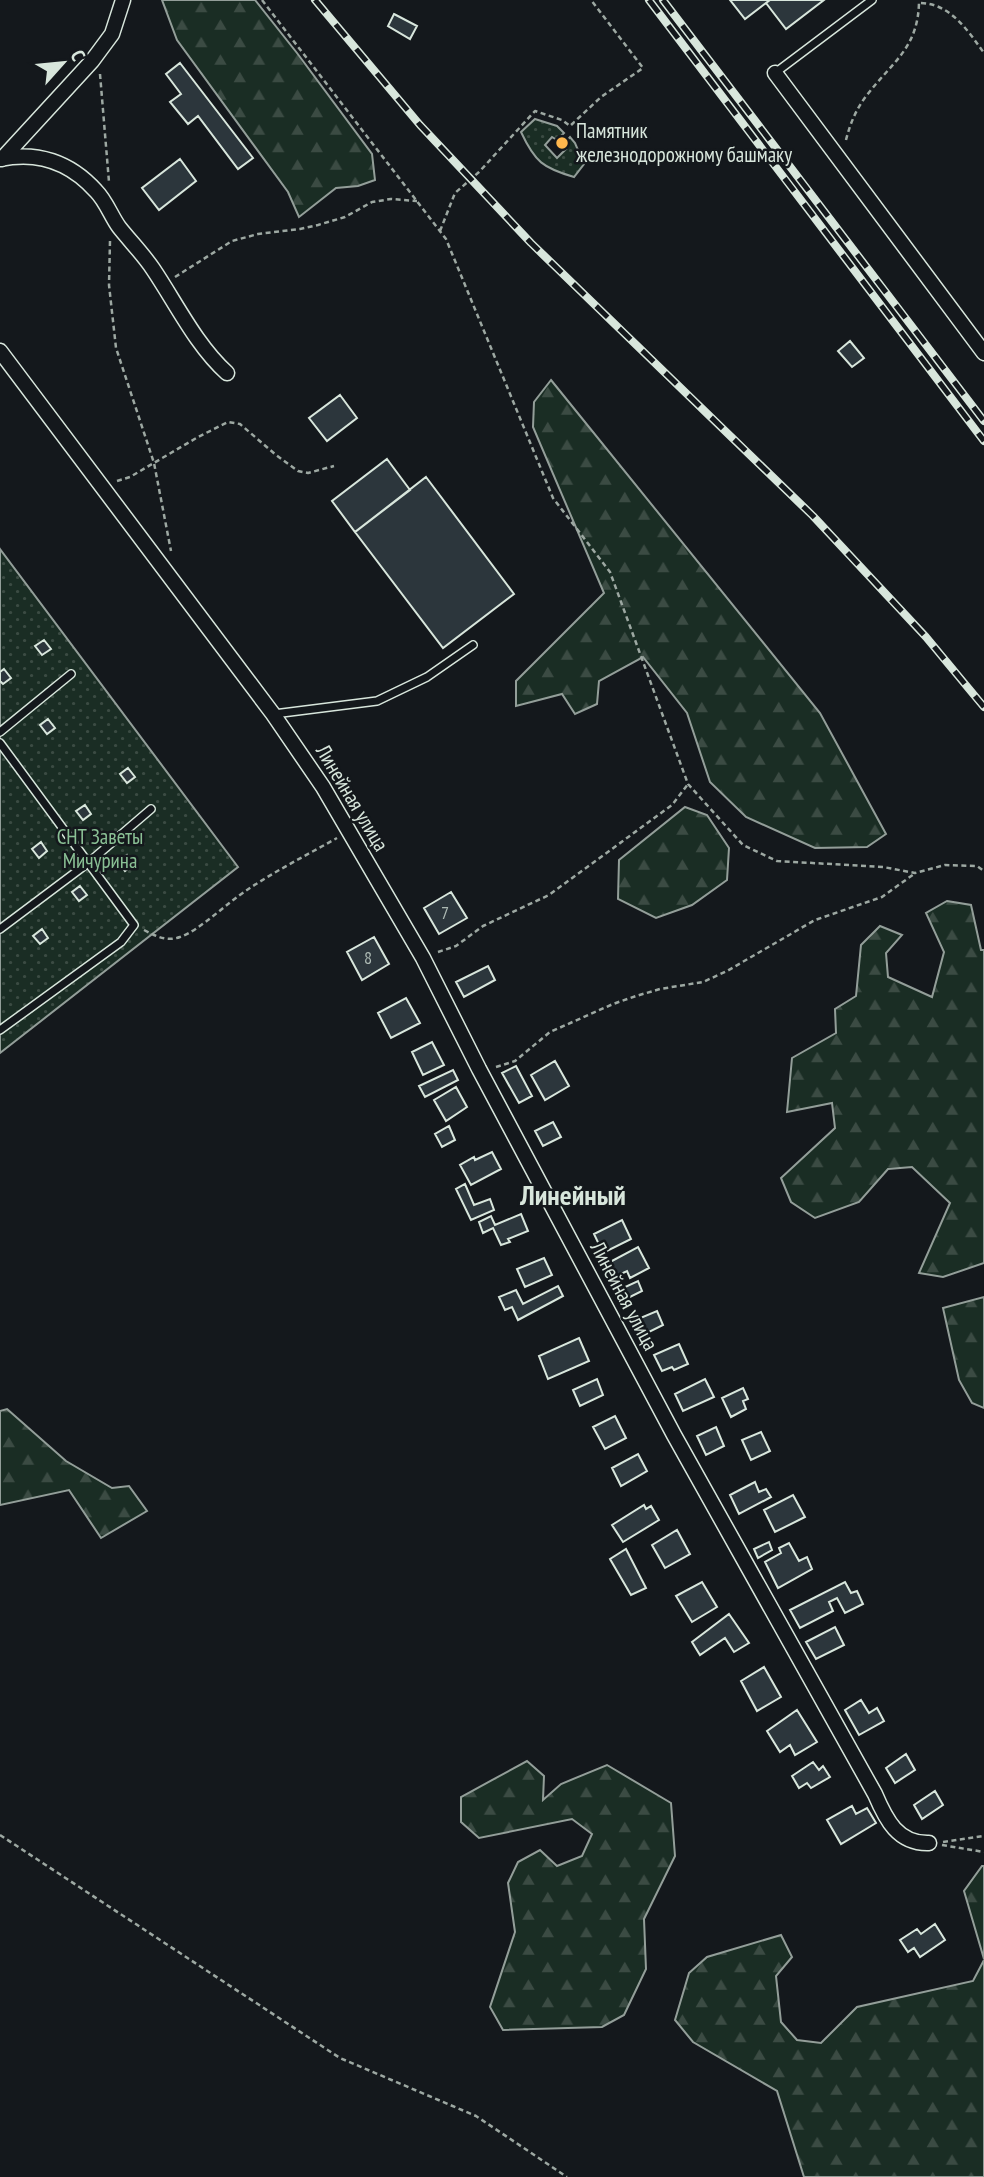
<svg xmlns="http://www.w3.org/2000/svg" width="984" height="2177" font-family="'PT Sans Narrow',sans-serif">
<defs>
<pattern id="green-dots" width="8" height="8" patternUnits="userSpaceOnUse" patternTransform="scale(1.75)"><rect width="8" height="8" fill="#1a2d24"/><path d="M2 2h.1M6 6h.1" fill="none" stroke="#3b4b43" stroke-width="1.8" stroke-linecap="round"/></pattern>
<pattern id="forest-firs" width="22" height="20" patternUnits="userSpaceOnUse" patternTransform="scale(1.75)"><rect width="22" height="20" fill="#1a2d24"/><path d="M5 1l3.5 6h-7zM16 11l3.5 6h-7z" fill="#3b4b43"/></pattern>
</defs>
<rect width="100%" height="100%" fill="#14181c"/>
<path fill="url(#green-dots)" stroke="#939e99" stroke-width="2" d="M 535,119 L 557,126 L 564,133 L 557,140 L 552,137 L 545,145 L 557,158 L 566,149 L 562,146 L 570,137 L 575,143 L 584,164 L 574,177 C 543,168 535,162 521,132 Z
M 0,549 L 238,867 L 0,1053 Z"/>
<path fill="url(#forest-firs)" stroke="#939e99" stroke-width="2" d="M 162,0 L 255,0 L 297,53 L 372,154 L 375,180 L 358,186 L 336,188 L 299,217 L 288,192 L 177,40 Z
M 551,380 L 820,713 L 886,834 L 867,847 L 815,848 L 746,817 L 710,782 L 687,713 L 643,657 L 599,681 L 597,704 L 575,714 L 562,694 L 516,706 L 516,681 L 604,593 L 533,427 L 534,402 Z
M 685,807 L 707,815 L 729,848 L 727,880 L 692,905 L 656,918 L 618,899 L 619,860 Z
M 947,901 L 971,905 L 981,950 L 984,950 L 984,1263 L 943,1277 L 919,1273 L 950,1203 L 912,1167 L 888,1169 L 859,1202 L 815,1218 L 791,1202 L 781,1178 L 835,1128 L 832,1103 L 787,1112 L 792,1058 L 836,1033 L 835,1009 L 856,996 L 861,945 L 880,926 L 902,935 L 886,953 L 888,977 L 932,997 L 944,952 L 926,913 Z
M 984,1297 L 984,1408 L 972,1403 L 959,1380 L 943,1308 Z
M 7,1409 L 66,1461 L 112,1488 L 129,1486 L 147,1511 L 101,1538 L 69,1490 L 0,1505 L 0,1411 Z
M 527,1761 L 544,1776 L 543,1800 L 561,1784 L 607,1765 L 671,1803 L 675,1856 L 644,1919 L 646,1969 L 624,2015 L 602,2027 L 503,2030 L 490,2007 L 515,1932 L 508,1883 L 518,1862 L 540,1850 L 557,1866 L 582,1856 L 592,1834 L 572,1819 L 479,1838 L 461,1822 L 461,1797 Z
M 982,1866 L 984,1866 L 984,1959 L 964,1891 Z
M 781,1935 L 792,1957 L 776,1976 L 781,2022 L 797,2040 L 821,2043 L 857,2007 L 973,1981 L 984,1960 L 984,2177 L 804,2177 L 777,2091 L 693,2042 L 675,2020 L 689,1973 L 707,1957 Z"/>
<path fill="#2c363c" stroke="#d8e6dc" stroke-width="2" d="M 730,0 L 770,0 L 745,19 Z
M 770,0 L 824,0 L 786,29 L 766,3 Z
M 394,14 L 417,26 L 410,39 L 388,26 Z
M 180,63 L 253,158 L 238,169 L 198,116 L 188,124 L 170,102 L 181,94 L 166,74 Z
M 180,159 L 196,181 L 159,210 L 142,188 Z
M 850,341 L 864,358 L 852,367 L 838,351 Z
M 340,395 L 357,418 L 327,441 L 309,418 Z
M 387,459 L 410,490 L 355,532 L 332,501 Z
M 426,477 L 514,594 L 443,648 L 355,532 Z
M 44,640 L 51,649 L 42,655 L 35,646 Z
M 4,669 L 11,678 L 3,684 L 0,681 L 0,672 Z
M 48,719 L 55,728 L 47,734 L 40,725 Z
M 128,768 L 135,777 L 127,783 L 120,774 Z
M 85,805 L 91,814 L 83,820 L 76,811 Z
M 41,842 L 47,851 L 39,858 L 32,849 Z
M 127,855 L 134,864 L 125,871 L 118,862 Z
M 80,886 L 87,895 L 79,901 L 72,892 Z
M 451,892 L 467,918 L 439,934 L 424,908 Z
M 42,929 L 48,938 L 40,944 L 33,936 Z
M 374,937 L 389,964 L 362,980 L 347,952 Z
M 488,966 L 495,980 L 464,997 L 456,982 Z
M 406,998 L 420,1023 L 391,1038 L 378,1013 Z
M 432,1042 L 444,1065 L 423,1075 L 412,1052 Z
M 555,1061 L 569,1086 L 545,1100 L 531,1075 Z
M 516,1066 L 532,1096 L 519,1103 L 502,1073 Z
M 453,1070 L 458,1080 L 425,1097 L 419,1086 Z
M 456,1087 L 467,1107 L 446,1121 L 434,1100 Z
M 553,1122 L 561,1137 L 543,1146 L 535,1131 Z
M 449,1126 L 455,1140 L 442,1147 L 435,1134 Z
M 492,1152 L 501,1169 L 471,1185 L 460,1165 L 474,1157 L 475,1160 Z
M 465,1184 L 474,1205 L 490,1199 L 494,1210 L 471,1220 L 456,1189 Z
M 521,1214 L 528,1231 L 508,1239 L 510,1242 L 501,1245 L 493,1228 L 483,1233 L 479,1222 L 491,1216 L 495,1225 Z
M 622,1220 L 631,1239 L 603,1253 L 594,1234 Z
M 638,1247 L 649,1268 L 630,1278 L 627,1271 L 617,1276 L 610,1262 Z
M 544,1258 L 552,1275 L 525,1287 L 517,1269 Z
M 638,1281 L 642,1291 L 628,1298 L 623,1288 Z
M 558,1286 L 563,1296 L 518,1320 L 512,1307 L 505,1310 L 499,1297 L 516,1290 L 523,1304 Z
M 657,1311 L 663,1325 L 645,1334 L 638,1319 Z
M 579,1338 L 589,1361 L 548,1379 L 539,1356 Z
M 679,1344 L 688,1364 L 674,1370 L 672,1367 L 662,1371 L 654,1355 Z
M 597,1379 L 603,1395 L 580,1406 L 573,1390 Z
M 705,1379 L 714,1397 L 683,1411 L 675,1394 Z
M 743,1388 L 748,1399 L 743,1401 L 746,1409 L 731,1417 L 722,1398 Z
M 615,1416 L 626,1438 L 605,1449 L 593,1427 Z
M 716,1427 L 724,1446 L 706,1455 L 697,1436 Z
M 761,1432 L 770,1451 L 751,1460 L 742,1440 Z
M 638,1454 L 647,1471 L 621,1486 L 612,1468 Z
M 755,1482 L 759,1492 L 766,1489 L 771,1497 L 739,1514 L 730,1495 Z
M 793,1495 L 805,1517 L 775,1532 L 764,1510 Z
M 644,1505 L 646,1509 L 651,1506 L 659,1520 L 623,1542 L 612,1525 Z
M 677,1530 L 690,1554 L 665,1568 L 652,1545 Z
M 769,1542 L 772,1550 L 758,1558 L 754,1549 Z
M 789,1543 L 799,1561 L 807,1557 L 812,1569 L 778,1588 L 765,1562 L 781,1553 L 779,1548 Z
M 626,1549 L 646,1588 L 631,1595 L 610,1559 Z
M 702,1582 L 717,1607 L 692,1622 L 676,1596 Z
M 845,1582 L 851,1593 L 857,1591 L 863,1604 L 845,1613 L 837,1598 L 829,1602 L 833,1611 L 800,1628 L 790,1610 Z
M 729,1614 L 749,1643 L 734,1652 L 725,1638 L 700,1655 L 692,1642 Z
M 835,1627 L 844,1645 L 816,1659 L 806,1642 Z
M 764,1667 L 781,1697 L 757,1711 L 741,1681 Z
M 861,1700 L 869,1713 L 877,1708 L 884,1721 L 859,1735 L 845,1710 Z
M 797,1710 L 817,1742 L 795,1755 L 790,1745 L 780,1752 L 767,1731 Z
M 906,1754 L 915,1770 L 895,1783 L 886,1768 Z
M 813,1762 L 819,1770 L 823,1766 L 830,1777 L 811,1788 L 807,1783 L 799,1788 L 792,1776 Z
M 935,1791 L 943,1805 L 922,1819 L 914,1805 Z
M 852,1806 L 856,1814 L 867,1808 L 876,1823 L 841,1844 L 827,1820 Z
M 935,1924 L 945,1940 L 920,1957 L 914,1948 L 908,1952 L 900,1940 L 917,1929 L 921,1934 Z"/>
<g fill="none" stroke-linecap="round" stroke-linejoin="round">
<defs>
<path id="lane" d="M 775,73 L 872,0
M 274,714 L 377,701 L 427,677 L 473,645
M 0,732 L 71,674
M 0,743 L 134,925 L 121,942 L 0,1030
M 0,929 L 88,863 L 151,809"/>
<path id="street" d="M 775,73 L 984,353
M 0,159 C 37,151 70,162 96,191 C 106,201 111,216 119,227 C 130,241 143,254 153,269 C 176,303 196,345 227,373
M 2,159 L 92,61 L 112,34 L 123,0
M 0,351 L 273,714 L 323,787 L 423,958 L 479,1069 L 674,1435 L 875,1794 C 886,1820 898,1844 929,1843"/>
</defs>
<use href="#lane" stroke="#d8e6dc" stroke-width="10"/>
<use href="#street" stroke="#d8e6dc" stroke-width="17"/>
<path stroke="#9da8a2" stroke-width="2.5" stroke-dasharray="5 3.5" stroke-linecap="butt" d="M 262,0 L 446,239 L 553,498 L 610,572 L 688,784 L 743,845 L 777,861 L 883,867 L 915,873 L 945,865 L 977,866 L 984,871
M 921,3 C 951,4 968,31 984,53
M 100,74 L 109,182
M 846,140 C 850,124 856,109 867,95 C 892,62 919,48 919,0
M 440,231 L 455,193 L 479,172 L 535,111 L 562,120 L 570,126 L 601,97 L 643,68 L 591,0
M 110,241 L 109,285 L 116,348 L 154,463 L 171,551
M 175,277 L 232,241 L 258,234 L 300,229 L 318,225 L 345,217 L 372,202 L 391,199 L 417,201
M 117,481 L 130,477 L 198,437 L 228,422 L 240,424 L 276,455 L 298,471 L 308,473 L 334,466
M 144,930 C 156,936 166,942 180,937 C 199,931 228,902 247,890 C 275,871 307,855 337,838
M 438,952 L 456,946 L 483,926 L 549,895 L 672,805 L 688,784
M 496,1067 L 515,1061 L 550,1032 L 613,1004 L 636,996 L 660,989 L 703,982 L 727,971 L 815,920 L 882,897 L 914,874
M 0,1835 L 340,2058 L 476,2116 L 567,2177
M 943,1842 L 984,1836
M 942,1845 L 984,1852"/>
<use href="#lane" stroke="#14181c" stroke-width="7"/>
<use href="#street" stroke="#14181c" stroke-width="14"/>
<defs>
<path id="rail" d="M 315,0 L 420,125 L 531,243 L 813,516 L 926,637 L 984,707
M 649,0 L 984,441
M 663,0 L 984,421"/>
</defs>
<use href="#rail" stroke="#d8e6dc" stroke-width="8"/>
<use href="#rail" stroke="#14181c" stroke-width="5" stroke-dasharray="16" stroke-linecap="butt"/>
</g>
<circle fill="#ffb74d" stroke="#14181c" stroke-width="2.5" cx="562" cy="143" r="7"/>
<g text-anchor="middle" stroke-width="5" stroke-linejoin="round" paint-order="stroke">
<g font-size="18" fill="#adbab4">
<text x="445" y="919">7</text>
<text x="368" y="964">8</text>
</g>
<g font-size="21" fill="#d8e6dc" stroke="#14181c" text-anchor="start">
<text x="576" y="138">Памятник<tspan x="576" dy="24">железнодорожному башмаку</tspan></text>
</g>
<g font-size="21" fill="#d8e6dc" stroke="#14181c">
<text transform="translate(352 798) rotate(59)" y="7">Линейная улица</text>
<text transform="translate(624 1296) rotate(62)" y="7">Линейная улица</text>
</g>
<g font-size="21" fill="#8ac095" stroke="#14181c">
<text x="100" y="844">СНТ Заветы<tspan x="100" dy="24">Мичурина</tspan></text>
</g>
<g font-size="28" font-weight="bold" fill="#d8e6dc" stroke="#14181c">
<text x="573" y="1205">Линейный</text>
</g>
</g>
<g transform="translate(63 63) rotate(63)" stroke="#14181c" stroke-width="5" paint-order="stroke">
<path d="M0-5L12 26L0 18L-12 26Z" fill="#d8e6dc"/>
<text y="-10" font-size="19" font-weight="bold" text-anchor="middle" fill="#d8e6dc">С</text>
</g>
</svg>
